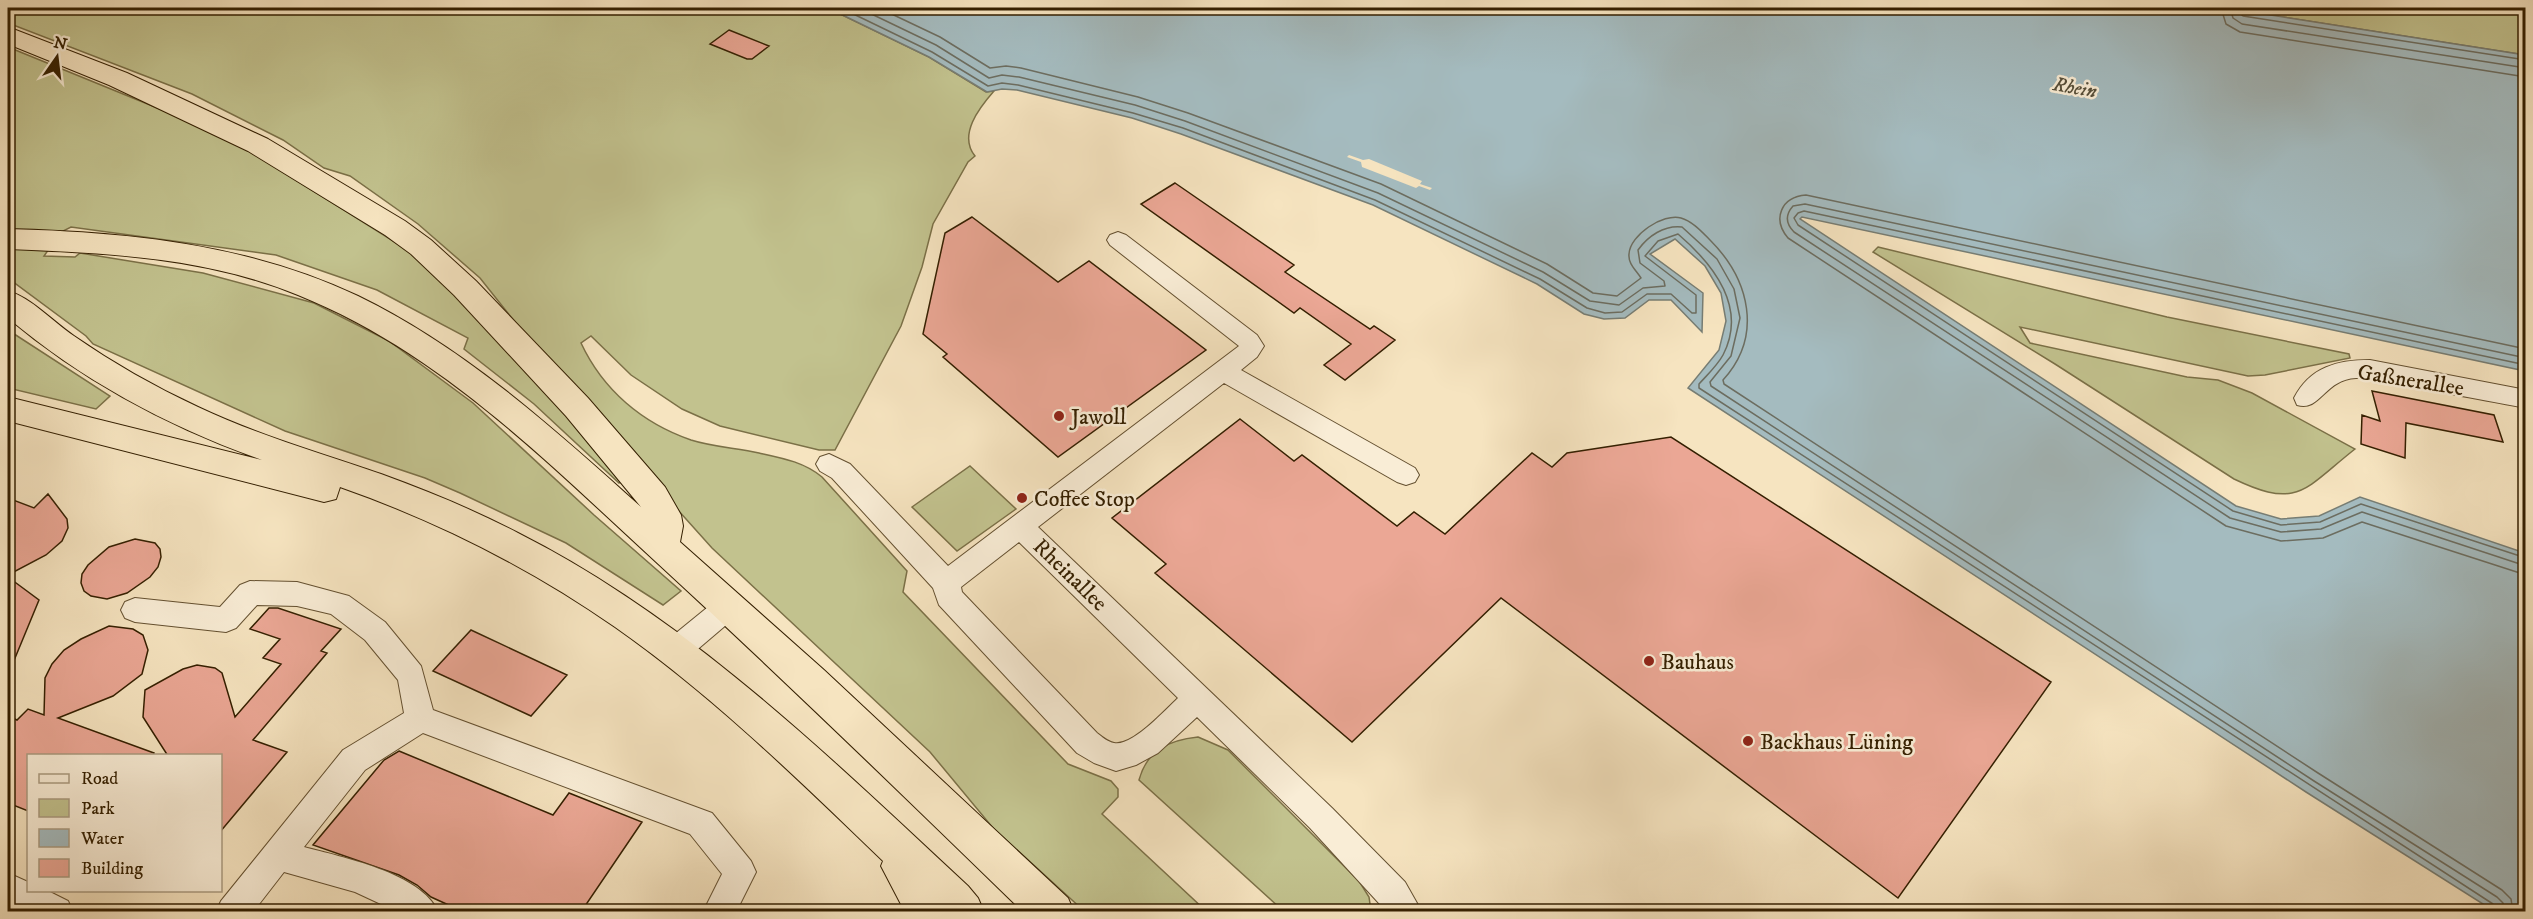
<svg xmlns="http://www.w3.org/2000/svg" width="2533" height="919" font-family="'IM FELL DW Pica',serif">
<rect width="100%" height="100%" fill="#f6e4c0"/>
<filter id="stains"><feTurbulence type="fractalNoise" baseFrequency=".00333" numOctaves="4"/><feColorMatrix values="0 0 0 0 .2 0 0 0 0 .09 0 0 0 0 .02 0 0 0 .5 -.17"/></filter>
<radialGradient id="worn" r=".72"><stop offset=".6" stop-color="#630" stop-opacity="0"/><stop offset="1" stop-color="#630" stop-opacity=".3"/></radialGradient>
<path fill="#c2c28e" stroke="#7b7047" stroke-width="1.5" d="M 8,8 L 828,8 L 929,57 L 986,92 L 994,91 C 979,108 958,135 975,156 L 968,162 L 933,224 L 922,267 L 901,326 L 835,450 L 819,450 L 720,426 L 682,409 L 631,375 L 591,336 L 581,343 C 603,390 642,423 691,440 C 713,447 737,448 759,453 C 782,458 804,462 822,477 L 907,571 L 903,592 L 1068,764 L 1111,781 L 1118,789 L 1118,797 L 1102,814 L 1206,911 L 1083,910 L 993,828 L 930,752 L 712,548 L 512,325 L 515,322 L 480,278 L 418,224 L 350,176 L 324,168 L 283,140 L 192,94 L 8,23 Z
M 2226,8 L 2525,8 L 2525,55 Z
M 8,47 L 226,136 L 406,249 L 469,306 L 626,479 L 619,483 L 534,404 L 464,349 L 468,338 L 377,290 L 276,255 L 71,227 L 61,232 L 44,256 L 75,257 L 80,253 L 203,273 L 314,303 L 389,341 L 473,403 L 594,515 L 681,591 L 663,605 L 566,543 L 460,493 L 425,478 L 285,431 L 93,344 L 86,336 L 8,278 Z
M 1878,247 L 2167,317 L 2349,354 L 2350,358 L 2265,375 L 2248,376 L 2020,327 L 2030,343 L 2187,377 L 2218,380 L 2252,393 L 2355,449 C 2304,489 2299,510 2234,479 L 2055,364 L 1873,252 Z
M 8,330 L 110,396 L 96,409 L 8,388 Z
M 970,466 L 1016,509 L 957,551 L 912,507 Z
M 1198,737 L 1228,750 L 1359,881 L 1369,897 L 1371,911 L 1278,911 L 1280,908 L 1139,780 C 1147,750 1169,740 1198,737 Z"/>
<path fill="#a4bbbf" stroke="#777d73" stroke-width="1.5" d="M 828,8 L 2226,8 L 2525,55 L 2525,371 L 1802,217 L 1800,219 L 2236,506 L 2281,519 L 2319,516 L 2360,497 L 2525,553 L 2525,911 L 2494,911 L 2306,792 L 1688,388 L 1719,350 L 1726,321 L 1721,293 L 1705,266 L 1675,239 L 1650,254 L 1703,293 L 1702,332 L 1671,300 L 1649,300 L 1625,318 L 1604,319 L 1584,314 L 1537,284 L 1373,205 L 1181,134 L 1132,118 L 1017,90 L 1002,89 L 987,92 L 929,57 Z"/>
<path fill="#f6e4c0" d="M 1349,155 L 1363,160 L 1369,159 L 1422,181 L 1420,184 L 1432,188 L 1430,190 L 1419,186 L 1416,188 L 1362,167 L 1361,162 L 1347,157 Z"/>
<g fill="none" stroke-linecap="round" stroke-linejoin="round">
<path stroke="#6c6d60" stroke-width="1.5" d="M 841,8 L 932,52 L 988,86 L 1002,83 L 1018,85 L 1133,113 L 1183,128 L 1375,200 L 1540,279 L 1587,308 L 1605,313 L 1622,312 L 1647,294 L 1671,294 L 1692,313 L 1696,313 L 1696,295 L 1645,256 L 1658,241 L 1678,234 C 1713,264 1748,307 1723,355 C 1717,366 1707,375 1699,384 L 1699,388 L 2493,904 L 2496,912
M 859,8 L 936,45 L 989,78 L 1002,75 L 1019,77 L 1135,105 L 1185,121 L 1378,193 L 1543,272 L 1590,301 L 1619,305 L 1643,288 L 1665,286 L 1664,281 L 1640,263 L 1638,250 C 1648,236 1664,225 1682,227 L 1717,259 L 1734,289 L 1740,318 L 1731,356 L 1710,382 L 1711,386 L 2314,781 L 2497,897 L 2503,903 L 2504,912
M 879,8 L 940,37 L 990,68 L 1006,66 L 1021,68 L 1138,97 L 1188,113 L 1381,184 L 1547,264 L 1593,293 L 1617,296 L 1641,278 C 1636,270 1628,264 1629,254 C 1630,235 1663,213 1681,218 C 1692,221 1702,232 1710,240 C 1750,280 1763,336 1723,380 L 1724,384 L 2318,773 L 2502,890 L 2511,899 L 2513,912
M 2221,8 L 2226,24 L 2240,32 L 2526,77
M 2230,8 L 2233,18 L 2242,24 L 2526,68
M 2238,8 L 2239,13 L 2243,16 L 2526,60
M 2526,349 L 1806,195 C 1781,197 1772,219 1788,238 L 2226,526 L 2281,541 L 2323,538 L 2362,522 L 2526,575
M 2526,358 L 1805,204 L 1793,206 C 1785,215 1786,224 1794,232 L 2230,518 L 2281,532 L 2321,529 L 2362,512 L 2526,566
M 2526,365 L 1804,211 L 1798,213 L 1794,218 L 1798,225 L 2233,511 L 2281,525 L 2320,522 L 2361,504 L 2526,558"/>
</g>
<path fill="#eba795" stroke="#341f00" stroke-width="1.5" d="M 729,30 L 769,46 L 752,59 L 747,59 L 710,44 Z
M 1175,183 L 1294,265 L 1285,272 L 1370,329 L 1374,326 L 1395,340 L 1345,380 L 1324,365 L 1351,344 L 1300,308 L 1294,313 L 1141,204 Z
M 972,217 L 1058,282 L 1089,261 L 1206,350 L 1058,457 L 943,357 L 947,354 L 923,334 L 945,233 Z
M 2372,391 L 2494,415 L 2503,442 L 2406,423 L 2405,458 L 2361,444 L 2362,415 L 2380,421 Z
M 1240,419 L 1294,461 L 1302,455 L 1397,526 L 1414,512 L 1445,534 L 1532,453 L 1552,467 L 1567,453 L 1671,437 L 2051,682 L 1898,898 L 1501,598 L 1352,742 L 1155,573 L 1166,564 L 1112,518 Z
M 48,494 L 67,519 L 68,528 L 62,541 L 46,555 L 8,575 L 8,498 L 34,508 Z
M 135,539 L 155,543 L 160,549 L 161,557 L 158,567 L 150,577 L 127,593 L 107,599 L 91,596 L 84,591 L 81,583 L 82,574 L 88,565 L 109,547 Z
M 8,577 L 39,600 L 8,675 Z
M 269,608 L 278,608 L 341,629 L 321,651 L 327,653 L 253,740 L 287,752 L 220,832 L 220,756 L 168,756 L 143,717 L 145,690 L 183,669 L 197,665 L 215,668 L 222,673 L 235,717 L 281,664 L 263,658 L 280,639 L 250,629 Z
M 109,626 L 133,629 L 143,635 L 148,650 L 142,674 L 113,696 L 58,718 L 154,753 L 153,756 L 28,756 L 28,811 L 8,803 L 8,716 L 17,720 L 28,709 L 44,715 L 45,678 L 52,664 L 64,650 L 81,639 Z
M 471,630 L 567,675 L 531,716 L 433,671 Z
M 399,751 L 553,815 L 569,793 L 642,822 L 581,912 L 464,912 L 431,897 L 417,885 L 399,875 L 313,845 L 384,760 Z"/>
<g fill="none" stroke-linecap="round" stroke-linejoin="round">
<defs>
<path id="minor" d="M 1118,232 L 1126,235 L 1257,335 L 1264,346 L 1257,357 L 1241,370 L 1415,468 L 1419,475 L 1415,482 L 1406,485 L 1397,482 L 1224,383 L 1038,527 L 1332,808 L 1405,882 L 1422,912 L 1387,912 L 1310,828 L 1197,717 L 1158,753 L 1136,765 L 1116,771 L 1094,763 L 1077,753 L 939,605 L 933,588 L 832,478 L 820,471 L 816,464 L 820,457 L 829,454 L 850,464 L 948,566 L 1239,346 L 1110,245 L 1107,240 L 1110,235 ZM 1019,542 L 1178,698 C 1165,710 1132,747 1114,743 C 1108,742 1102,737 1097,733 L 962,592 L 961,587 Z
M 2370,360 L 2526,390 L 2526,408 C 2490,401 2455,395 2420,388 C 2399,384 2378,377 2356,378 C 2323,380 2321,412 2297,405 L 2294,398 C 2310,367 2337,360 2370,360 Z
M 250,581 L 297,582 L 349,596 L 385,622 L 421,666 L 433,710 L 712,813 L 751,861 L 756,872 L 736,912 L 703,912 L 722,874 L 690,834 L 423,733 L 365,770 L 304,847 C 341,857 422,873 438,912 L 398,912 L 355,892 L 284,872 L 253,912 L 216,912 L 221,901 L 343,750 L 404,713 L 398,680 L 365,640 L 331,614 L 297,606 L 257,605 L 236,628 L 226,632 L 135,622 L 125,618 L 121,610 L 125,602 L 135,598 L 220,607 L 240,585 Z
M 729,594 L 739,598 L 743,606 L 739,614 L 685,660 L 675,663 L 665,660 L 661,651 L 665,642 L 719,598 Z
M 8,873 L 28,882 L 28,890 L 46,890 L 68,901 L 73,912 L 21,912 L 8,905 Z"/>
<path id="highway" d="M 8,27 L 127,73 L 268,139 L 405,221 L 431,240 L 476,281 L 588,398 L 665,487 L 681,515 L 683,526 L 680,542 L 824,670 L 1068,898 L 1074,912 L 1023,912 C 901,793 779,675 654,560 C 545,460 438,351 298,295 C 206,257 106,253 8,249 L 8,229 C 127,232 249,244 358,296 C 465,348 554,429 641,507 L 566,416 L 454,295 L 411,254 L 385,235 L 248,151 L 109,85 L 8,44 Z
M 8,291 C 32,298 53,322 74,336 C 113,363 155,387 198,407 C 257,435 320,453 381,474 C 428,491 474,510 518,533 C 690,620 828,756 968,886 L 978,898 L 984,912 L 905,912 L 881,866 L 883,861 C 798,779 712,695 615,627 C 530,568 437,521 340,487 L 336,499 L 324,502 L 8,421 L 8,397 L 262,460 C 169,427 83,381 8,318 Z"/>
</defs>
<use href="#minor" stroke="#645030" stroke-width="2"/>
<use href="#highway" stroke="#341f00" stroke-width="2"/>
<use href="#minor" fill="#f9edd6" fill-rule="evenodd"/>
<use href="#highway" fill="#f6e4c0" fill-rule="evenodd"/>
</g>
<g fill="#8f2418" stroke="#f9edd6" stroke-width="2">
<circle cx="1059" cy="416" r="6"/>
<circle cx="1022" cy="498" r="6"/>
<circle cx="1649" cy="661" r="6"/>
<circle cx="1748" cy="741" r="6"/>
</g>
<g text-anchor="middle" stroke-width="5" stroke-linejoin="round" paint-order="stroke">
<g font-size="20" font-style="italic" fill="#564e39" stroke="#f9edd6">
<text transform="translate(2075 87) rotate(10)" y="7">Rhein</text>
</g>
<g font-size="22" fill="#341f00" stroke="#f9edd6">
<text transform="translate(2411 379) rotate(9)" y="8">Gaßnerallee</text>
<text transform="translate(1071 574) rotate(44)" y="8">Rheinallee</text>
</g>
<g font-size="22" fill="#341f00" stroke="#f9edd6" text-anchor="start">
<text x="1071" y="424">Jawoll</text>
<text x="1034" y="506">Coffee Stop</text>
<text x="1661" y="669">Bauhaus</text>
<text x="1760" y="749">Backhaus Lüning</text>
</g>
</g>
<rect width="2533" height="919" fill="none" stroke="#f6e4c0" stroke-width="30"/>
<rect x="9" y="9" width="2515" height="901" fill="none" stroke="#341f00" stroke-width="3"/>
<rect x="15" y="15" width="2503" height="889" fill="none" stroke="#341f00" stroke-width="1.5"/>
<rect x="27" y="754" width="195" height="138" fill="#f9edd6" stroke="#aa9b80" stroke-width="1.5"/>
<rect x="39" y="774" width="30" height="9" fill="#f9edd6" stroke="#aa9b80" stroke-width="1.5"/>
<text x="81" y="784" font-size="18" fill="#341f00">Road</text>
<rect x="39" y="799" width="30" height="18" fill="#c2c28e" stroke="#aa9b80" stroke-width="1.5"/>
<text x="81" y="814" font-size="18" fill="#341f00">Park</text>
<rect x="39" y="829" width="30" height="18" fill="#a4bbbf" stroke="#aa9b80" stroke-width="1.5"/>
<text x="81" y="844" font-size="18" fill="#341f00">Water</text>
<rect x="39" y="859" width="30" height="18" fill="#eba795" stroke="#aa9b80" stroke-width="1.5"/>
<text x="81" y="874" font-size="18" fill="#341f00">Building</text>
<g transform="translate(57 57) rotate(14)" stroke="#f9edd6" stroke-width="4.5" paint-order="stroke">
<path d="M0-4.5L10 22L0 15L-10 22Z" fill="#341f00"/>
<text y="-9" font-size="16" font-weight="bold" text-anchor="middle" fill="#341f00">N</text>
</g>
<rect width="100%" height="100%" filter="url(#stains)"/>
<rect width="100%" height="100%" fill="url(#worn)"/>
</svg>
